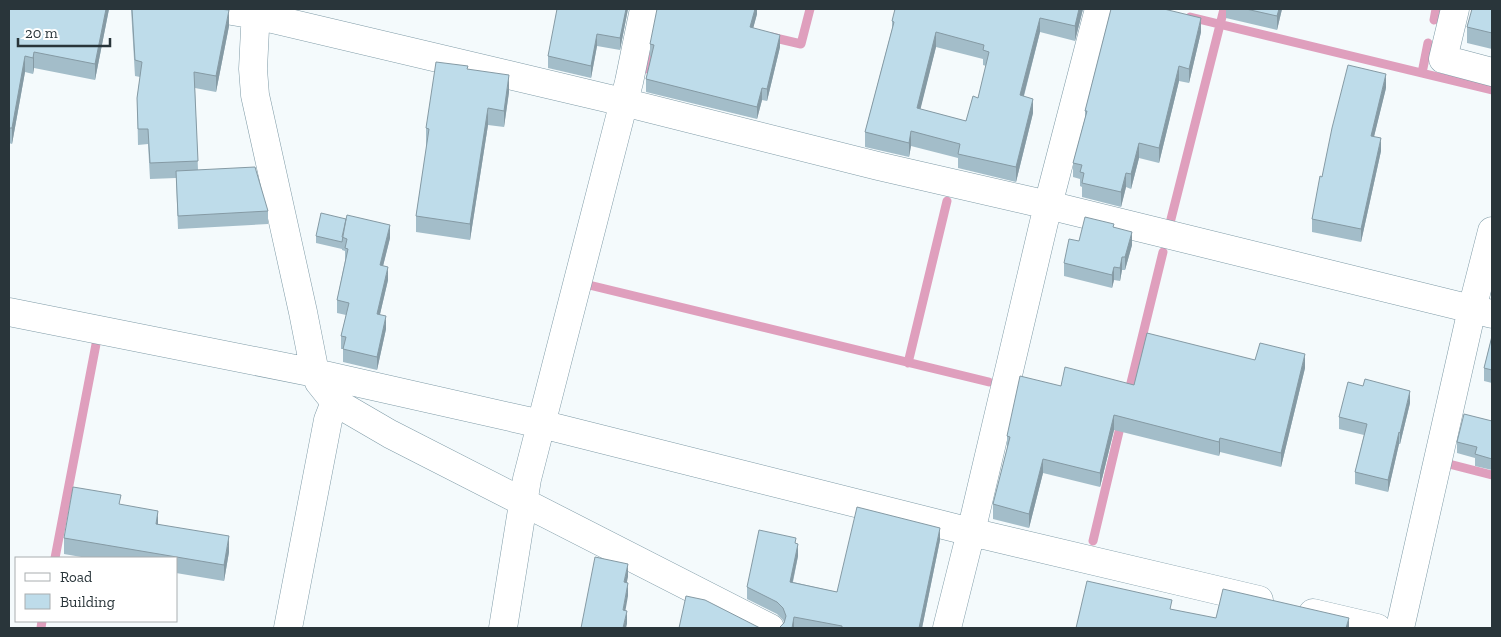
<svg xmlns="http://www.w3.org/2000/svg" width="1501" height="637" font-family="'Zilla Slab',serif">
<rect width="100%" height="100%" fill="#f4fafc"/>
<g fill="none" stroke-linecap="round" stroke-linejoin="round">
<path stroke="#df9fbd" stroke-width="9" d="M 1190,17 L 1492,90
M 1434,20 L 1436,9
M 771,37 L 801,44 L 810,9
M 645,69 L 653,37
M 1422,73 L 1428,43
M 1170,223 L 1224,9
M 589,285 L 989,382
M 908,363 L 947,201
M 1128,395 L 1163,252
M 1449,464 L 1492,475
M 1093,541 L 1122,419
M 55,558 L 97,339
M 41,628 L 42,621"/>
<defs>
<path id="minor" d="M 220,9 L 256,15 L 623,102 L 878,166 L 1048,205 L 1492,314
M 256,9 L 253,69 L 255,95 L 303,312 L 315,373 L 319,382 L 335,402 L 390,434 L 770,628
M 1455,9 L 1443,59 L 1492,72
M 9,312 L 315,373 L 541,424 L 971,532 L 1259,600
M 1313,613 L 1377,628
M 288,628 L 328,420 L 335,402
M 503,628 L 527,479 L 629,82 L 644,9
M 947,628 L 971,532 L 1048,205 L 1099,9
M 1400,628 L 1472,309 L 1492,231"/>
</defs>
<use href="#minor" stroke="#7f9ba7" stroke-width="29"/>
<use href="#minor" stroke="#fff" stroke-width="28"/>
</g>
<path fill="#a3bdc9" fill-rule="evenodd" d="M 9,9 L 109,9 L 95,80 L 34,68 L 33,74 L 25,72 L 12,144 L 9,143 Z
M 131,9 L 219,9 L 229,26 L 216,92 L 195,88 L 198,170 L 268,211 L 268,224 L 178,229 L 176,178 L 150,179 L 148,144 L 138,145 L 137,98 L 140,77 L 135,76 Z
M 628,9 L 620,50 L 597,46 L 591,78 L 548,68 L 548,56 Z
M 757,9 L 757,14 L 753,28 L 780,47 L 767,101 L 762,100 L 757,119 L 646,92 L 646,79 L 651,57 L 650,56 L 650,44 Z
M 1083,9 L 1075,41 L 1040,32 L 1024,96 L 1033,113 L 1016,182 L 958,168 L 958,158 L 911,146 L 909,157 L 865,147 L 865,132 L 892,29 L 892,21 ZM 936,47 L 983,59 L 983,65 L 986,66 L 978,98 L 966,121 L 920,109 Z
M 1111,9 L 1167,9 L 1167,10 L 1201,32 L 1189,83 L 1179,81 L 1159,163 L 1139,158 L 1131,189 L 1126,187 L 1121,207 L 1082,197 L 1082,187 L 1080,186 L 1080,179 L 1073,177 L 1073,163 L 1085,118 L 1085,111 Z
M 1226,9 L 1282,9 L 1277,30 L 1226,18 Z
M 1492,9 L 1492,49 L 1467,43 L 1467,27 Z
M 468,69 L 509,92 L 504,127 L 488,125 L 470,240 L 416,232 L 416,216 L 427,145 L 426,145 L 426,128 Z
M 1386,88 L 1374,136 L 1381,151 L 1361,242 L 1312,232 L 1312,219 L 1322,177 Z
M 1114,227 L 1132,245 L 1125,270 L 1122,270 L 1120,281 L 1114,280 L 1112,288 L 1064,276 L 1064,263 L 1079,241 Z
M 316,236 L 390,238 L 383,266 L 388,280 L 380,314 L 386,329 L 377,370 L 343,362 L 343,349 L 341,349 L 341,336 L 346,315 L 337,313 L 337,300 L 345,261 L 345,251 L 342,250 L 342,245 L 342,249 L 316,243 Z
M 1492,336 L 1492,383 L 1484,381 L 1484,368 Z
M 1255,360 L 1305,368 L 1281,467 L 1220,452 L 1219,456 L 1114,430 L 1100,487 L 1043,473 L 1029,528 L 993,519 L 993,504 L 1007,449 L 1007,436 L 1061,386 L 1134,385 Z
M 1410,403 L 1400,444 L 1399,444 L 1388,492 L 1355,484 L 1355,472 L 1364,435 L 1339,429 L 1339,417 Z
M 1492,421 L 1492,470 L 1475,466 L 1475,458 L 1457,453 L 1457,442 Z
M 121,505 L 158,524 L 229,552 L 224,581 L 176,573 L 176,558 L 87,558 L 64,554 L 64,538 Z
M 940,540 L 922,628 L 779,628 L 784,622 L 783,620 L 777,614 L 747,599 L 747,587 L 796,543 L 798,556 L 793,582 L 837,592 Z"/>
<path fill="#859aa4" d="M 106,9 L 109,9 L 95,80 L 95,64 Z
M 626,9 L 628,9 L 620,50 L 620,38 Z
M 755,9 L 757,9 L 757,14 L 750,40 L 750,27 Z
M 1079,9 L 1083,9 L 1075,41 L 1075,26 Z
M 1279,9 L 1282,9 L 1277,30 L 1277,16 Z
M 229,10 L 229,26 L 216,92 L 216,76 Z
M 1040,18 L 1040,32 L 1020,110 L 1020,95 Z
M 1201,18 L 1201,32 L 1189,83 L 1189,69 Z
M 936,32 L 936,47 L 917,123 L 917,108 Z
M 597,34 L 597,46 L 591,78 L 591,66 Z
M 780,35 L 780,47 L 767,101 L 767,89 Z
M 34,52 L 34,68 L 33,74 L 33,58 Z
M 25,56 L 25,72 L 12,144 L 12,128 Z
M 1179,66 L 1179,81 L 1159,163 L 1159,148 Z
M 1386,74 L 1386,88 L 1371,149 L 1371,136 Z
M 509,75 L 509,92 L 504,127 L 504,111 Z
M 762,88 L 762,100 L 757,119 L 757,107 Z
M 1033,99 L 1033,113 L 1016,182 L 1016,167 Z
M 488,108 L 488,125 L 470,240 L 470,224 Z
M 911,131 L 911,146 L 909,157 L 909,143 Z
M 1381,138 L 1381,151 L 1361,242 L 1361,229 Z
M 1139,143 L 1139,158 L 1131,189 L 1131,174 Z
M 1126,173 L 1126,187 L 1121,207 L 1121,192 Z
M 390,225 L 390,238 L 380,278 L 380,265 Z
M 1132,232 L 1132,245 L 1125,270 L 1125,257 Z
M 1122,257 L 1122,270 L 1120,281 L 1120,268 Z
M 388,267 L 388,280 L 377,327 L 377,314 Z
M 1114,267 L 1114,280 L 1112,288 L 1112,275 Z
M 386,316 L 386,329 L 377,370 L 377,357 Z
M 1305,354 L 1305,368 L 1281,467 L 1281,453 Z
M 1410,391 L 1410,403 L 1400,444 L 1400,433 Z
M 1114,415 L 1114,430 L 1100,487 L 1100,473 Z
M 1399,432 L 1399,444 L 1388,492 L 1388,480 Z
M 1220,438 L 1220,452 L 1219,456 L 1219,442 Z
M 1043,459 L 1043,473 L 1029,528 L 1029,514 Z
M 158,511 L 158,527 L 156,524 Z
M 940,528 L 940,540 L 922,628 L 919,628 Z
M 229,536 L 229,552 L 224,581 L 224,565 Z
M 798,544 L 798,556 L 790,594 L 790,582 Z
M 628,564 L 628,577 L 624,595 L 624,582 Z
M 628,583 L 628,596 L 623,624 L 623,610 Z
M 627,611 L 627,624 L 626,628 L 623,628 Z
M 794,617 L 794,628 L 792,628 Z
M 1349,618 L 1349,628 L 1346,628 Z"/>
<path fill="#bedcea" stroke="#859aa4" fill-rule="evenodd" d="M 9,9 L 106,9 L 95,64 L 34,52 L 33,58 L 25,56 L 12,128 L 9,128 Z
M 132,9 L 219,9 L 229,10 L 216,76 L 194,72 L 198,161 L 150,163 L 148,129 L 138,129 L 137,98 L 142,62 L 135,60 Z
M 557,9 L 626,9 L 620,38 L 597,34 L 591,66 L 548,56 Z
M 657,9 L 755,9 L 750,27 L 780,35 L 767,89 L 762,88 L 757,107 L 646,79 L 654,45 L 650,44 Z
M 895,9 L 1079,9 L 1075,26 L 1040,18 L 1020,95 L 1033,99 L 1016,167 L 958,154 L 960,144 L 911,131 L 909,143 L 865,132 L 894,22 L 892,21 ZM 936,32 L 984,45 L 983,50 L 989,52 L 978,98 L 973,96 L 966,121 L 917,108 Z
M 1111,9 L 1164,9 L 1201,18 L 1189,69 L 1179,66 L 1159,148 L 1139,143 L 1131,174 L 1126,173 L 1121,192 L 1082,183 L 1084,173 L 1080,172 L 1082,165 L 1073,163 L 1087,111 L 1085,111 Z
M 1246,9 L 1279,9 L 1277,16 Z
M 1472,9 L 1492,9 L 1492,33 L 1467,27 Z
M 436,62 L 468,66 L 467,69 L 509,75 L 504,111 L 488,108 L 470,224 L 416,216 L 429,129 L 426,128 Z
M 1348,65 L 1386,74 L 1371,136 L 1381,138 L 1361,229 L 1312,219 L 1320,176 L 1322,177 L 1332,128 Z
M 255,167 L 268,211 L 178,216 L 176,171 Z
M 321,213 L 346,219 L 342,242 L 316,236 Z
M 347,215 L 390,225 L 380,265 L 388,267 L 377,314 L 386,316 L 377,357 L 343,349 L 346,337 L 341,336 L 349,303 L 337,300 L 348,249 L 345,248 L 347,239 L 342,237 Z
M 1085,217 L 1114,224 L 1113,227 L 1132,232 L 1125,257 L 1122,257 L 1120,268 L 1114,267 L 1112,275 L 1064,263 L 1069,239 L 1079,241 Z
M 1147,333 L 1255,360 L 1260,343 L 1305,354 L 1281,453 L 1220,438 L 1219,442 L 1114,415 L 1100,473 L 1043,459 L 1029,514 L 993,504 L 1010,437 L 1007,436 L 1020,376 L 1061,386 L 1065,367 L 1134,385 Z
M 1492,336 L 1492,370 L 1484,368 Z
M 1365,379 L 1410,391 L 1400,433 L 1399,432 L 1388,480 L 1355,472 L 1367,424 L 1339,417 L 1348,382 L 1363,386 Z
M 1464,414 L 1492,421 L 1492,459 L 1475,454 L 1477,447 L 1457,442 Z
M 73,487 L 121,495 L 119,504 L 158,511 L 156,524 L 229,536 L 224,565 L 64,538 Z
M 857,507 L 940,528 L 919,628 L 842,628 L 842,626 L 794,617 L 792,628 L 779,628 L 784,623 L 786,616 L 783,608 L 777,602 L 747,587 L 759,530 L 796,538 L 795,543 L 798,544 L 790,582 L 837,592 Z
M 595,557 L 628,564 L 624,582 L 628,583 L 623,610 L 627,611 L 623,628 L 581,628 Z
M 1087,581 L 1172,600 L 1170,609 L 1216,618 L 1223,589 L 1349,618 L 1346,628 L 1076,628 Z
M 686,596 L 705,600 L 760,628 L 679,628 Z"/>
<rect width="1501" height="637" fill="none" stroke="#29353a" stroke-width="20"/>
<rect x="15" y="557" width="162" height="65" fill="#ffffff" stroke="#a9aeb0"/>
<rect x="25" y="573" width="25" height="8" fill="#ffffff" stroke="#a9aeb0"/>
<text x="60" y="582" font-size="15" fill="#29353a">Road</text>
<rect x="25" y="594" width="25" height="15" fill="#bedcea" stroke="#a9aeb0"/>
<text x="60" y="607" font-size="15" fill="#29353a">Building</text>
<path d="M18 38v8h92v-8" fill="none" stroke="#29353a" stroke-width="2.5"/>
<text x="25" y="38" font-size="15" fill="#29353a" stroke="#ffffff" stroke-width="4" paint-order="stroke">20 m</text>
</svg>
